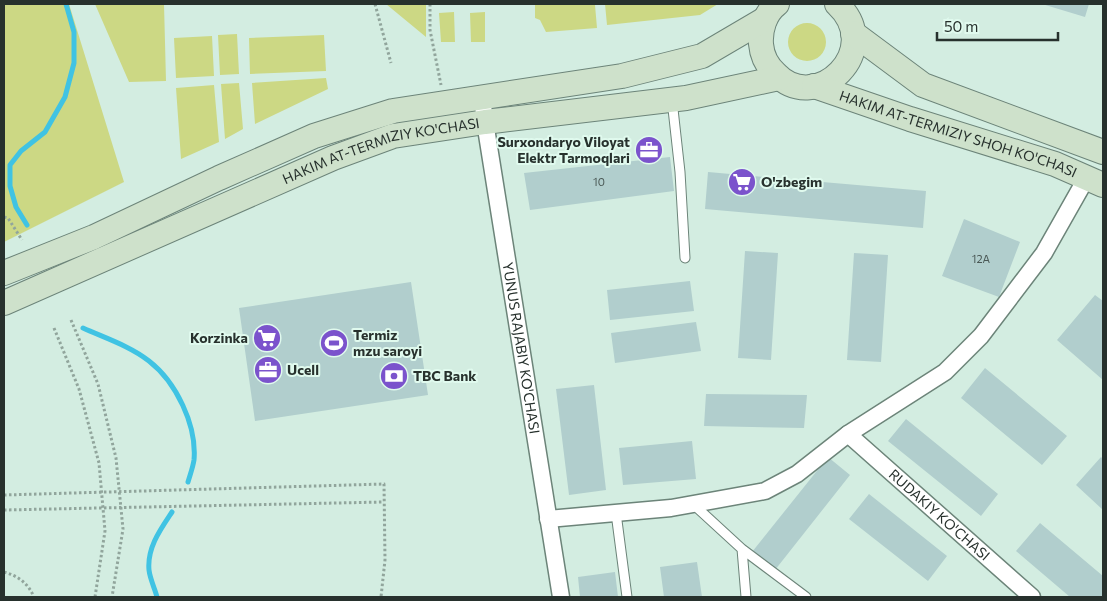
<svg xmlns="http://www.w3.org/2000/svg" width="1107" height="601" font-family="Commissioner,sans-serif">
<rect width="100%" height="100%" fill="#d3ede1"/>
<path fill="#ccd884" d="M 4,4 L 69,4 L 124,182 L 4,242 Z
M 95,4 L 164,4 L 166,81 L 129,82 Z
M 386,4 L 426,4 L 426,37 Z
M 535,4 L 595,5 L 597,28 L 546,32 L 540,20 L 535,18 Z
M 605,4 L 718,4 L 700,15 L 607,25 Z
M 454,12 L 455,42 L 441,42 L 439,13 Z
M 485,12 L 485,42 L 471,42 L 470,13 Z
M788 42a19 19 0 1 1 38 0a19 19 0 1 1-38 0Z
M 237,34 L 239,74 L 220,75 L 218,35 Z
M 324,35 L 326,71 L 250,74 L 249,38 Z
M 212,36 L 214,76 L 176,78 L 174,38 Z
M 326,78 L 328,89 L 255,124 L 252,83 Z
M 239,83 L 243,129 L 225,139 L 221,84 Z
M 214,85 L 219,142 L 181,159 L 176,88 Z"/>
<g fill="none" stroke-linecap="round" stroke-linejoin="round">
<path stroke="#40c3e3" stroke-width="5" d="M 27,225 L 16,207 L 10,186 L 10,165 L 21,151 L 45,132 L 65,97 L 74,63 L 74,32 L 66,4
M 83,328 C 105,338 130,346 149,361 C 176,382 197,425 194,460 C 193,467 190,475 188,482
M 157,597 C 155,589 150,579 149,570 C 147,548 160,530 172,512"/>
</g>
<path fill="#b1cecd" d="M 1042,4 L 1089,4 L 1085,17 Z
M 670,157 L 674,191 L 530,210 L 524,173 Z
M 708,172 L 926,191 L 923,228 L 705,209 Z
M 964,219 L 1020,242 L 999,297 L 942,276 Z
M 745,251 L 778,253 L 771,360 L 738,358 Z
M 854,253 L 888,255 L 881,362 L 847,360 Z
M 690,281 L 694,311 L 610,320 L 607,290 Z
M 411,282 L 428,395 L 255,421 L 239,308 Z
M 1095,295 L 1103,301 L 1103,380 L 1057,340 Z
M 696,322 L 701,351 L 615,363 L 611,333 Z
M 985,368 L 1067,436 L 1042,465 L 961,398 Z
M 594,385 L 606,490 L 569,495 L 556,389 Z
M 706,394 L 807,395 L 804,428 L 704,426 Z
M 906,419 L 998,494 L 981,516 L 888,441 Z
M 692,441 L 696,479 L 623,485 L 619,448 Z
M 828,457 L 850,475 L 775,570 L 752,552 Z
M 1101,457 L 1103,459 L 1103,510 L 1076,485 Z
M 869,494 L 947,556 L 928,581 L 849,519 Z
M 1040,523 L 1103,576 L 1103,597 L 1070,597 L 1016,551 Z
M 697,562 L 702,597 L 664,597 L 660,567 Z
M 615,572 L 618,597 L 580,597 L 578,577 Z"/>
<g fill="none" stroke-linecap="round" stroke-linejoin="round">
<defs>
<path id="lane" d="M 672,100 L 680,172 L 685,258
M 693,504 L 742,549 L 746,597
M 616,513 L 627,597
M 742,549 L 806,597"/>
<g id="street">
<path id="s1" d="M 482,97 L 485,122 L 561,597"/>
<path id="s2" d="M 848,434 L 1032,597"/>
<path d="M 548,519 L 671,508 L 765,491 L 797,474 L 848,434 L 945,372 L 981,336 L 1044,253 L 1087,177"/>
</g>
<g id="secondary">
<path d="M 777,4 C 765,13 760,30 761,44 C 762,56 767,66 776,74 C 816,116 886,50 837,4"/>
<path d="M 853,33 L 923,85 L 1103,152"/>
<path id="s3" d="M 814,86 L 910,119 L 1055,164 L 1103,185"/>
<path d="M 4,273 L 94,237 L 219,178 L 314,136 L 393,111 L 622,76 L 702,56 L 765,19"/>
<path id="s4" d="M 4,303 L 333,158 L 393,136 L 485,122 L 686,98 L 779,78"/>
</g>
</defs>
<use href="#lane" stroke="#6c8479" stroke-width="11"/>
<use href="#street" stroke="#6c8479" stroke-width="19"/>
<use href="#secondary" stroke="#6c8479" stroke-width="26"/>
<path stroke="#91a59c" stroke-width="3" stroke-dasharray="2.5 2.5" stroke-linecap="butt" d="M 375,4 L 391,63
M 430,4 L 430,30 L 441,85
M 4,217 L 8,218 L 22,240
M 71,320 L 98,384 L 116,458 L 123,529 L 112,597
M 54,328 L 79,389 L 99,463 L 105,531 L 95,597
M 4,495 L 384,484 L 385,560 L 381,597
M 4,510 L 384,502
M 4,572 C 18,576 28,583 34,597"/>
<use href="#lane" stroke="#fff" stroke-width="9"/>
<use href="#street" stroke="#fff" stroke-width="16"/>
<use href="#secondary" stroke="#cee1cb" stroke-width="24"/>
</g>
<defs>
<symbol id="office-disc" viewBox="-11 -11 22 22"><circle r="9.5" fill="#7b53cc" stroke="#e0faee"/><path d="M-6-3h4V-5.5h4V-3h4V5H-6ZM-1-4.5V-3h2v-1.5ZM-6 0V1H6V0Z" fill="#fff"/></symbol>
<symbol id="supermarket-disc" viewBox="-11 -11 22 22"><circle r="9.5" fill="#7b53cc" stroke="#e0faee"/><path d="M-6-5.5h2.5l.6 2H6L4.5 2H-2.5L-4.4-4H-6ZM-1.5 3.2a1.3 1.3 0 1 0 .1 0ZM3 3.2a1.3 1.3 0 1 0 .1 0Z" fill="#fff"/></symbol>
<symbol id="stadium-disc" viewBox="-11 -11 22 22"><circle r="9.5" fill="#7b53cc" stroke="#e0faee"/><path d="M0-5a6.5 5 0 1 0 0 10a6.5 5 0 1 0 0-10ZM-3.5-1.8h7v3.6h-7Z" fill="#fff"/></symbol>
<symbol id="bank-disc" viewBox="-11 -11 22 22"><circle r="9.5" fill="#7b53cc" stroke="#e0faee"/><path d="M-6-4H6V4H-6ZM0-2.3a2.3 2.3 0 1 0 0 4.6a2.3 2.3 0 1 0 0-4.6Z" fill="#fff"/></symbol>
</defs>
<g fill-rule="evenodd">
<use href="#office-disc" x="633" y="134" width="32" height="32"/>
<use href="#supermarket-disc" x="726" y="166" width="32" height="32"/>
<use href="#supermarket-disc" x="251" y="322" width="32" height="32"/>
<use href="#stadium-disc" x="318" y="327" width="32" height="32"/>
<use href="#office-disc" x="252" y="354" width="32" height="32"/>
<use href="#bank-disc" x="378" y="360" width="32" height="32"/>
</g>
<g text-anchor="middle" stroke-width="4" stroke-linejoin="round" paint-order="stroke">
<g font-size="11" fill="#4a5855">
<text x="599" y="186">10</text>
<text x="981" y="263">12A</text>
</g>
<g font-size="14" fill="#27312d" stroke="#e0faee">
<text dy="5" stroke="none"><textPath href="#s3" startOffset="152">HAKIM AT-TERMIZIY SHOH KO'CHASI</textPath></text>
<text dy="5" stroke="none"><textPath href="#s4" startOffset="408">HAKIM AT-TERMIZIY KO'CHASI</textPath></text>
<text dy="5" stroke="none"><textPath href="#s1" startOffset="254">YUNUS RAJABIY KO'CHASI</textPath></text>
<text dy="5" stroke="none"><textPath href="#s2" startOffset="122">RUDAKIY KO'CHASI</textPath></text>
</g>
<g font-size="14" font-weight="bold" fill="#27312d" stroke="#e0faee" text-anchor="start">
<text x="630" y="147" text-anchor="end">Surxondaryo Viloyat<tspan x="630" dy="16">Elektr Tarmoqlari</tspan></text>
<text x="761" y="187">O'zbegim</text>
<text x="353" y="340">Termiz<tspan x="353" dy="16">mzu saroyi</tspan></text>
<text x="248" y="343" text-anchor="end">Korzinka</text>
<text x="287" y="375">Ucell</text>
<text x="413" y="381">TBC Bank</text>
</g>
</g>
<rect width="1107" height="601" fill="none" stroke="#27312d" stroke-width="10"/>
<path d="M937 32v8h121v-8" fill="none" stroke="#27312d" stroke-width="2.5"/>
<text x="944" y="32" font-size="15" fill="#27312d" stroke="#e0faee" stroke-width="4" paint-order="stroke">50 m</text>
</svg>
